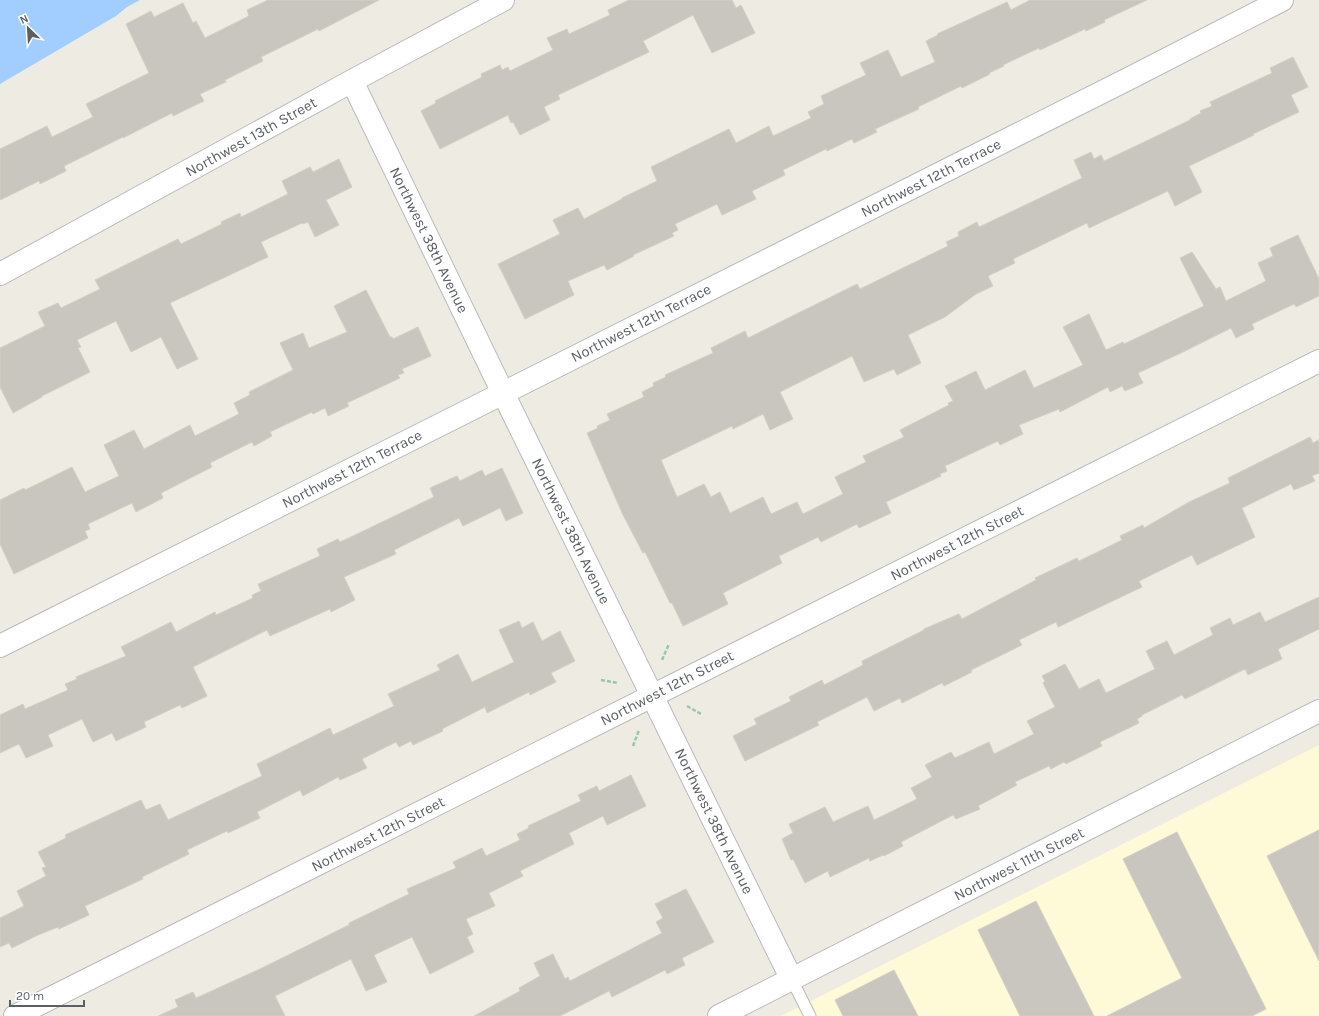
<svg xmlns="http://www.w3.org/2000/svg" width="1319" height="1016" font-family="Karla,sans-serif">
<rect width="100%" height="100%" fill="#eeece2"/>
<path fill="#fef9d7" d="M 1319,745 L 1319,1016 L 781,1016 Z"/>
<path fill="#a1cdff" d="M 0,0 L 140,0 L 127,7 L 116,16 L 0,84 Z"/>
<path fill="#c9c6c0" stroke="#d3cfc1" d="M 268,0 L 379,0 L 319,31 L 318,29 L 261,57 L 263,61 L 225,80 L 226,82 L 200,94 L 204,101 L 173,116 L 172,113 L 123,138 L 123,137 L 64,166 L 66,171 L 40,184 L 39,181 L 0,200 L 0,149 L 47,126 L 52,137 L 93,117 L 86,104 L 149,73 L 126,24 L 151,11 L 154,17 L 183,3 L 193,23 L 196,21 L 205,38 L 249,16 L 247,10 Z
M 629,0 L 732,0 L 736,8 L 741,5 L 755,33 L 712,53 L 693,15 L 643,41 L 649,52 L 558,95 L 560,99 L 544,107 L 550,120 L 520,135 L 513,122 L 511,123 L 508,115 L 440,149 L 421,111 L 436,103 L 435,101 L 482,77 L 481,74 L 500,65 L 502,70 L 508,67 L 510,71 L 553,50 L 547,38 L 567,29 L 569,34 L 610,15 L 608,10 Z
M 1030,0 L 1147,0 L 1104,20 L 1105,22 L 1086,31 L 1085,29 L 1040,50 L 1039,48 L 1003,65 L 1004,66 L 989,73 L 990,74 L 962,88 L 961,86 L 918,107 L 919,109 L 875,129 L 877,132 L 854,143 L 852,139 L 827,151 L 826,149 L 783,170 L 785,175 L 752,191 L 756,199 L 722,215 L 717,204 L 675,224 L 678,230 L 672,233 L 674,236 L 633,255 L 634,256 L 607,270 L 604,265 L 568,281 L 574,295 L 525,319 L 498,264 L 560,234 L 553,220 L 578,208 L 584,219 L 622,199 L 622,198 L 657,181 L 651,167 L 729,129 L 736,143 L 769,126 L 773,136 L 811,118 L 808,112 L 824,104 L 821,96 L 866,75 L 860,63 L 888,50 L 901,77 L 935,62 L 926,41 L 938,35 L 937,34 L 1007,2 L 1011,10 Z
M 1293,57 L 1308,87 L 1291,95 L 1299,112 L 1253,134 L 1254,135 L 1189,166 L 1202,192 L 1175,206 L 1168,191 L 1089,228 L 1087,223 L 1013,259 L 1015,263 L 988,276 L 993,286 L 976,294 L 945,317 L 908,335 L 921,363 L 897,375 L 894,369 L 864,382 L 852,356 L 780,392 L 793,419 L 770,430 L 763,414 L 733,429 L 732,426 L 661,460 L 677,497 L 704,484 L 711,497 L 720,492 L 730,513 L 763,497 L 771,514 L 797,502 L 803,514 L 843,494 L 835,477 L 866,462 L 863,456 L 904,437 L 900,430 L 949,405 L 948,403 L 953,401 L 945,386 L 976,371 L 985,390 L 1025,370 L 1034,388 L 1083,365 L 1063,327 L 1089,314 L 1106,350 L 1123,342 L 1124,344 L 1204,306 L 1180,258 L 1192,252 L 1216,289 L 1220,287 L 1226,301 L 1266,281 L 1258,263 L 1273,256 L 1270,248 L 1298,235 L 1319,279 L 1319,296 L 1296,307 L 1294,304 L 1252,324 L 1254,329 L 1236,338 L 1231,328 L 1183,352 L 1138,373 L 1143,383 L 1125,391 L 1122,386 L 1110,392 L 1108,387 L 1060,412 L 1059,409 L 1019,425 L 1023,434 L 1000,445 L 998,441 L 945,466 L 947,471 L 940,474 L 941,476 L 886,502 L 891,513 L 859,528 L 857,524 L 821,542 L 818,537 L 779,556 L 782,563 L 723,593 L 728,604 L 683,626 L 672,603 L 670,603 L 645,552 L 643,553 L 623,515 L 587,433 L 598,428 L 597,426 L 610,420 L 607,414 L 644,397 L 642,392 L 654,386 L 653,383 L 666,377 L 665,375 L 713,353 L 711,348 L 745,331 L 748,338 L 857,284 L 860,289 L 948,246 L 946,242 L 959,236 L 958,232 L 977,222 L 979,227 L 1082,178 L 1074,160 L 1091,152 L 1094,159 L 1101,155 L 1104,161 L 1140,144 L 1190,120 L 1190,119 L 1201,113 L 1200,111 L 1212,106 L 1210,102 L 1272,73 L 1270,68 Z
M 339,159 L 352,187 L 326,200 L 339,225 L 315,237 L 308,222 L 303,224 L 302,223 L 261,242 L 268,257 L 170,303 L 198,359 L 177,369 L 161,337 L 131,352 L 116,321 L 77,340 L 81,347 L 78,348 L 90,372 L 42,396 L 42,397 L 13,413 L 0,387 L 0,348 L 45,326 L 38,312 L 58,303 L 61,308 L 100,289 L 95,280 L 178,239 L 181,244 L 222,224 L 221,222 L 240,213 L 241,217 L 288,194 L 282,181 L 310,167 L 313,172 Z
M 366,290 L 390,337 L 392,337 L 393,339 L 418,327 L 431,356 L 402,369 L 404,373 L 398,375 L 400,378 L 347,403 L 349,406 L 328,416 L 325,408 L 313,414 L 312,412 L 270,432 L 272,436 L 254,446 L 252,442 L 210,463 L 212,467 L 161,493 L 163,498 L 136,512 L 132,503 L 88,524 L 90,529 L 85,531 L 88,538 L 14,574 L 0,544 L 0,500 L 24,488 L 25,490 L 72,467 L 85,492 L 119,476 L 104,445 L 134,430 L 144,449 L 190,425 L 195,436 L 239,414 L 234,403 L 250,395 L 249,392 L 293,370 L 280,343 L 303,333 L 309,348 L 347,332 L 334,306 Z
M 1310,437 L 1313,443 L 1319,440 L 1319,473 L 1312,476 L 1315,481 L 1294,490 L 1291,484 L 1242,508 L 1255,537 L 1197,565 L 1192,555 L 1139,581 L 1142,587 L 1058,627 L 1056,622 L 1019,640 L 1022,645 L 971,670 L 972,672 L 944,686 L 942,683 L 902,703 L 900,698 L 874,711 L 867,697 L 817,722 L 819,725 L 745,761 L 733,736 L 757,724 L 754,719 L 791,701 L 789,697 L 822,680 L 824,685 L 863,665 L 862,661 L 924,630 L 924,629 L 959,614 L 962,619 L 1036,580 L 1035,578 L 1077,558 L 1079,561 L 1122,540 L 1120,536 L 1143,525 L 1144,528 L 1189,502 L 1230,483 L 1228,478 Z
M 502,468 L 523,513 L 506,521 L 500,508 L 463,526 L 459,518 L 394,550 L 396,554 L 344,577 L 355,600 L 331,612 L 330,609 L 270,636 L 267,630 L 193,667 L 207,696 L 182,708 L 180,705 L 144,722 L 146,727 L 116,741 L 112,733 L 93,742 L 82,719 L 48,735 L 53,746 L 26,758 L 19,744 L 0,753 L 0,715 L 23,704 L 25,709 L 68,690 L 65,684 L 77,679 L 76,677 L 126,656 L 121,647 L 171,622 L 176,632 L 215,612 L 216,615 L 253,598 L 252,595 L 261,591 L 258,584 L 320,556 L 317,549 L 338,539 L 340,542 L 355,535 L 434,497 L 430,488 L 457,476 L 460,481 L 482,470 L 485,476 Z
M 1319,597 L 1319,629 L 1278,649 L 1282,659 L 1248,675 L 1245,669 L 1185,699 L 1182,695 L 1142,715 L 1142,716 L 1137,719 L 1139,723 L 1100,742 L 1102,746 L 1066,764 L 1064,762 L 1051,769 L 1049,766 L 1015,782 L 1017,785 L 978,806 L 980,809 L 956,819 L 953,815 L 901,842 L 903,846 L 884,856 L 883,855 L 870,861 L 869,858 L 830,877 L 828,871 L 805,883 L 793,859 L 791,860 L 782,839 L 793,833 L 789,824 L 825,807 L 833,822 L 868,806 L 874,820 L 917,799 L 911,788 L 932,777 L 925,765 L 951,752 L 955,758 L 989,742 L 994,754 L 1034,734 L 1027,721 L 1055,707 L 1043,683 L 1045,681 L 1042,676 L 1065,664 L 1079,689 L 1099,679 L 1106,693 L 1155,669 L 1146,651 L 1167,641 L 1174,655 L 1213,635 L 1210,628 L 1230,618 L 1233,625 L 1260,612 L 1265,622 Z
M 519,621 L 522,628 L 533,622 L 542,641 L 560,631 L 575,661 L 551,673 L 556,682 L 530,695 L 529,692 L 487,713 L 485,707 L 442,729 L 443,731 L 413,745 L 411,741 L 399,747 L 396,742 L 362,759 L 367,768 L 340,780 L 338,777 L 303,796 L 300,790 L 257,812 L 260,818 L 228,833 L 227,831 L 187,850 L 189,854 L 142,877 L 143,879 L 85,906 L 89,915 L 59,929 L 58,927 L 38,935 L 12,948 L 9,943 L 0,947 L 0,918 L 24,906 L 17,891 L 46,876 L 42,868 L 46,867 L 38,852 L 66,838 L 65,835 L 141,800 L 146,810 L 160,804 L 168,820 L 262,776 L 257,764 L 330,728 L 333,735 L 394,706 L 388,694 L 440,670 L 437,665 L 458,654 L 472,682 L 514,662 L 499,630 Z
M 631,775 L 646,806 L 607,825 L 603,816 L 569,833 L 574,844 L 520,871 L 523,876 L 489,893 L 495,906 L 466,919 L 473,934 L 467,937 L 474,952 L 430,974 L 412,937 L 374,955 L 387,982 L 366,991 L 351,959 L 275,996 L 285,1016 L 158,1016 L 178,1007 L 175,1000 L 193,992 L 196,998 L 262,968 L 349,925 L 349,923 L 409,894 L 407,889 L 456,868 L 453,862 L 482,848 L 486,856 L 520,840 L 517,834 L 529,828 L 528,826 L 581,801 L 578,795 L 597,786 L 599,791 Z
M 1319,830 L 1319,961 L 1267,856 Z
M 1177,832 L 1266,1009 L 1252,1016 L 1107,1016 L 1182,978 L 1123,859 Z
M 686,889 L 714,942 L 682,958 L 685,965 L 667,974 L 665,970 L 612,997 L 609,991 L 560,1016 L 474,1016 L 520,991 L 519,988 L 540,976 L 534,963 L 553,954 L 565,979 L 568,977 L 570,981 L 662,933 L 656,922 L 663,918 L 655,904 Z
M 1036,901 L 1094,1016 L 1020,1016 L 978,930 Z
M 894,970 L 918,1016 L 843,1016 L 835,1000 Z"/>
<g fill="none" stroke-linecap="round" stroke-linejoin="round">
<defs>
<path id="service" d="M 792,980 L 810,1016"/>
<path id="minor" d="M 352,81 L 503,393 L 792,980
M 0,274 L 352,81 L 503,0
M 0,646 L 1132,77 L 1282,0
M 15,1016 L 1319,361"/>
<path id="tertiary" d="M 719,1016 L 1319,711"/>
</defs>
<use href="#service" stroke="#b8babf" stroke-width="13"/>
<use href="#minor" stroke="#b8babf" stroke-width="24"/>
<use href="#tertiary" stroke="#b8babf" stroke-width="24"/>
<path stroke="#97c7aa" stroke-width="2.5" stroke-dasharray="4 2" stroke-linecap="butt" d="M 662,660 L 669,644
M 601,680 L 618,683
M 687,706 L 701,714
M 633,746 L 639,730"/>
<use href="#service" stroke="#fff" stroke-width="11"/>
<use href="#minor" stroke="#fff" stroke-width="22"/>
<use href="#tertiary" stroke="#fff" stroke-width="22"/>
</g>
<g text-anchor="middle" stroke-width="4" stroke-linejoin="round" paint-order="stroke">
<g font-size="15" fill="#5b5e64" stroke="#fff">
<text transform="translate(251 137) rotate(-29)" y="5">Northwest 13th Street</text>
<text transform="translate(931 178) rotate(-27)" y="5">Northwest 12th Terrace</text>
<text transform="translate(429 240) rotate(64)" y="5">Northwest 38th Avenue</text>
<text transform="translate(641 323) rotate(-27)" y="5">Northwest 12th Terrace</text>
<text transform="translate(352 469) rotate(-27)" y="5">Northwest 12th Terrace</text>
<text transform="translate(571 531) rotate(64)" y="5">Northwest 38th Avenue</text>
<text transform="translate(957 543) rotate(-27)" y="5">Northwest 12th Street</text>
<text transform="translate(667 688) rotate(-27)" y="5">Northwest 12th Street</text>
<text transform="translate(714 821) rotate(64)" y="5">Northwest 38th Avenue</text>
<text transform="translate(378 834) rotate(-27)" y="5">Northwest 12th Street</text>
<text transform="translate(1019 864) rotate(-27)" y="5">Northwest 11th Street</text>
</g>
</g>
<g transform="translate(28 28) rotate(335)" stroke="#ffffff" stroke-width="3" paint-order="stroke">
<path d="M0-3L7 15L0 10L-7 15Z" fill="#5b5e64"/>
<text y="-6" font-size="11" font-weight="bold" text-anchor="middle" fill="#5b5e64">N</text>
</g>
<path d="M10 1000v6h74v-6" fill="none" stroke="#5b5e64" stroke-width="2"/>
<text x="16" y="1000" font-size="12" fill="#5b5e64" stroke="#ffffff" stroke-width="3" paint-order="stroke">20 m</text>
</svg>
